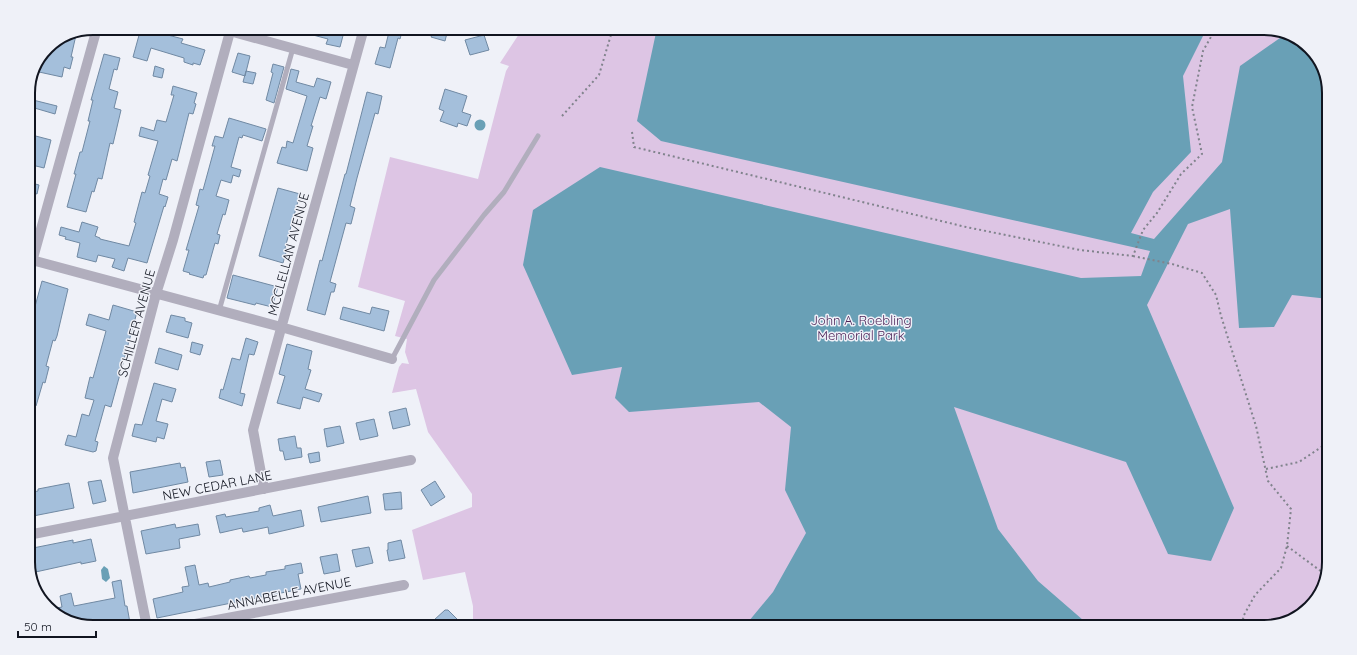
<svg xmlns="http://www.w3.org/2000/svg" width="1357" height="655" font-family="Quicksand,sans-serif">
<rect width="100%" height="100%" fill="#eff1f8"/>
<path fill="#ddc5e4" d="M 523,28 L 1263,28 L 1292,35 L 1318,57 L 1329,89 L 1329,561 L 1322,590 L 1300,616 L 1264,627 L 473,627 L 473,606 L 465,572 L 423,580 L 412,530 L 472,507 L 472,494 L 428,432 L 416,389 L 392,393 L 399,367 L 402,363 L 409,364 L 405,352 L 407,339 L 395,336 L 405,301 L 358,287 L 390,157 L 478,179 L 506,71 L 509,66 L 500,63 Z"/>
<path fill="#69a0b6" d="M 657,28 L 1207,28 L 1183,76 L 1191,152 L 1153,192 L 1131,233 L 1154,239 L 1222,162 L 1240,66 L 1287,33 L 1292,35 L 1318,57 L 1329,89 L 1329,299 L 1292,295 L 1274,327 L 1239,328 L 1230,209 L 1188,224 L 1147,305 L 1234,508 L 1211,561 L 1168,554 L 1126,462 L 954,407 L 998,529 L 1038,581 L 1091,627 L 744,627 L 773,592 L 806,533 L 785,490 L 791,427 L 759,402 L 629,412 L 615,398 L 622,367 L 572,375 L 523,265 L 533,210 L 600,167 L 1081,278 L 1141,276 L 1150,251 L 661,141 L 637,121 Z
M474.5 125a5.5 5.5 0 1 1 11 0a5.5 5.5 0 1 1-11 0Z
M 104,566 L 108,569 L 110,578 L 106,582 L 102,579 L 101,570 Z"/>
<path fill="#a4bfdb" stroke="#7089a3" d="M 141,28 L 183,39 L 181,43 L 205,50 L 200,65 L 193,63 L 193,65 L 184,62 L 184,58 L 151,48 L 147,61 L 133,57 Z
M 298,28 L 345,28 L 340,47 L 326,44 L 328,39 L 298,31 Z
M 390,28 L 403,28 L 400,39 L 398,38 L 390,68 L 375,64 L 380,47 L 385,48 Z
M 415,28 L 444,28 L 448,29 L 445,41 L 431,37 L 432,35 L 415,30 Z
M 76,35 L 71,57 L 73,57 L 70,69 L 64,67 L 62,77 L 39,72 L 42,58 L 44,56 L 47,47 Z
M 484,35 L 489,50 L 470,55 L 465,40 Z
M 238,53 L 250,56 L 245,76 L 232,72 Z
M 104,54 L 120,58 L 117,70 L 114,69 L 109,89 L 118,92 L 114,108 L 121,110 L 113,144 L 110,143 L 102,179 L 98,178 L 94,192 L 92,191 L 86,212 L 67,207 L 76,174 L 74,174 L 80,152 L 82,152 L 90,121 L 88,121 L 93,100 L 91,100 Z
M 273,64 L 284,67 L 274,103 L 266,100 L 273,73 L 271,72 Z
M 155,66 L 164,69 L 162,78 L 153,76 Z
M 291,69 L 299,71 L 296,82 L 314,87 L 317,78 L 331,82 L 326,99 L 320,97 L 311,126 L 313,126 L 307,146 L 313,148 L 307,171 L 277,163 L 282,147 L 286,148 L 287,141 L 293,143 L 307,96 L 286,89 Z
M 246,71 L 256,73 L 253,84 L 243,82 Z
M 173,86 L 197,93 L 194,103 L 196,104 L 193,114 L 189,113 L 177,161 L 172,159 L 166,180 L 163,179 L 159,194 L 168,197 L 165,207 L 164,206 L 147,263 L 128,258 L 124,271 L 112,267 L 115,259 L 98,255 L 96,262 L 77,257 L 80,243 L 65,239 L 66,237 L 59,235 L 61,227 L 79,232 L 82,222 L 98,227 L 95,236 L 100,238 L 100,239 L 129,246 L 136,223 L 134,222 L 142,192 L 145,193 L 150,176 L 148,175 L 158,141 L 139,136 L 141,127 L 154,131 L 157,120 L 166,122 L 174,95 L 171,95 Z
M 445,89 L 467,96 L 462,112 L 471,115 L 467,126 L 458,123 L 457,127 L 440,121 L 444,111 L 439,109 Z
M 367,92 L 382,96 L 378,114 L 375,113 L 357,178 L 350,206 L 355,208 L 351,224 L 346,223 L 330,282 L 336,284 L 334,292 L 331,292 L 325,315 L 307,310 L 320,260 L 322,261 L 345,174 L 346,174 Z
M 33,100 L 57,106 L 55,114 L 31,107 Z
M 229,118 L 266,129 L 262,141 L 243,135 L 242,138 L 239,137 L 231,167 L 241,170 L 239,177 L 233,175 L 231,183 L 221,180 L 216,196 L 229,200 L 225,215 L 223,214 L 217,234 L 220,235 L 218,244 L 215,243 L 206,275 L 204,275 L 203,278 L 189,274 L 190,273 L 183,271 L 189,250 L 186,250 L 199,206 L 196,205 L 200,189 L 203,190 L 215,146 L 212,146 L 215,136 L 223,138 Z
M 28,134 L 51,140 L 44,168 L 28,164 Z
M 28,182 L 39,185 L 37,194 L 28,191 Z
M 278,188 L 300,194 L 285,248 L 287,249 L 283,263 L 259,256 Z
M 233,275 L 278,287 L 272,307 L 256,303 L 255,305 L 227,298 Z
M 42,281 L 68,289 L 57,336 L 55,341 L 53,340 L 46,366 L 49,367 L 45,383 L 43,382 L 36,406 L 28,404 L 28,368 L 34,347 L 30,346 L 33,336 L 28,334 L 28,332 Z
M 113,305 L 137,312 L 111,407 L 105,405 L 95,441 L 98,442 L 96,451 L 93,452 L 65,445 L 68,435 L 76,437 L 82,414 L 89,416 L 94,400 L 85,398 L 90,377 L 93,378 L 106,331 L 86,325 L 89,314 L 109,320 Z
M 343,307 L 370,314 L 372,307 L 389,311 L 384,331 L 340,319 Z
M 171,315 L 185,318 L 185,321 L 192,323 L 188,338 L 166,332 Z
M 246,338 L 258,342 L 254,355 L 249,354 L 240,393 L 245,394 L 242,406 L 219,398 L 221,389 L 223,390 L 232,358 L 240,360 Z
M 192,342 L 203,345 L 200,355 L 190,352 Z
M 287,344 L 312,351 L 308,369 L 311,370 L 305,389 L 322,394 L 319,402 L 303,397 L 300,409 L 277,403 L 285,376 L 279,374 Z
M 159,348 L 182,355 L 178,370 L 155,363 Z
M 154,383 L 176,389 L 172,402 L 162,399 L 156,421 L 168,424 L 164,439 L 157,437 L 156,442 L 132,436 L 135,424 L 142,425 Z
M 406,408 L 410,425 L 393,429 L 389,412 Z
M 374,419 L 378,436 L 360,440 L 356,423 Z
M 340,426 L 344,443 L 327,447 L 324,429 Z
M 295,436 L 297,448 L 301,448 L 302,457 L 285,460 L 283,451 L 280,451 L 278,439 Z
M 319,452 L 320,461 L 310,463 L 308,454 Z
M 220,460 L 223,475 L 209,477 L 206,462 Z
M 180,463 L 181,468 L 185,467 L 188,482 L 133,493 L 130,472 Z
M 101,480 L 106,501 L 93,504 L 88,482 Z
M 435,481 L 445,497 L 431,506 L 421,490 Z
M 69,483 L 74,508 L 28,517 L 28,493 L 38,491 L 38,489 Z
M 401,492 L 402,509 L 385,510 L 383,494 Z
M 368,496 L 371,513 L 321,522 L 318,507 Z
M 270,505 L 273,516 L 301,510 L 304,526 L 269,534 L 268,527 L 244,532 L 243,532 L 242,528 L 220,533 L 216,516 L 225,514 L 226,517 L 259,511 L 259,508 Z
M 175,524 L 176,528 L 198,524 L 200,535 L 179,539 L 180,548 L 146,554 L 141,531 Z
M 91,539 L 96,561 L 81,564 L 81,562 L 31,573 L 28,566 L 28,549 L 73,540 L 73,543 Z
M 401,540 L 405,558 L 389,561 L 387,550 L 388,550 L 388,543 Z
M 369,547 L 373,563 L 356,567 L 352,550 Z
M 337,554 L 340,571 L 324,574 L 320,557 Z
M 301,563 L 303,573 L 298,574 L 301,589 L 157,618 L 153,599 L 183,592 L 182,587 L 189,586 L 185,567 L 195,565 L 199,585 L 208,583 L 209,587 L 230,582 L 230,580 L 249,576 L 250,578 L 266,575 L 266,572 L 285,569 L 285,566 Z
M 121,580 L 125,606 L 127,606 L 130,623 L 111,627 L 94,627 L 65,620 L 52,609 L 62,607 L 60,596 L 71,593 L 74,606 L 115,598 L 112,582 Z
M 445,610 L 448,610 L 459,621 L 453,627 L 440,627 L 434,620 Z"/>
<g fill="none" stroke-linecap="round" stroke-linejoin="round">
<path stroke="#80838c" stroke-width="2" stroke-dasharray="2 3" stroke-linecap="butt" d="M 562,116 L 599,75 L 613,28
M 632,132 L 634,147 L 966,227 L 1080,250 L 1133,256 L 1143,230 L 1157,213 L 1181,174 L 1202,154 L 1192,107 L 1203,51 L 1216,28
M 1133,256 L 1172,264 L 1202,273 L 1216,295 L 1221,316 L 1256,426 L 1268,481 L 1291,509 L 1287,546 L 1281,568 L 1255,595 L 1244,615 L 1241,627
M 1266,469 L 1299,462 L 1329,442
M 1287,546 L 1326,575
M 1258,627 L 1305,610"/>
<path stroke="#b1aebd" stroke-width="5" d="M 219,311 L 293,48
M 392,359 L 434,280 L 484,215 L 504,192 L 538,136"/>
<path stroke="#b1aebd" stroke-width="10" d="M 219,28 L 353,65
M 28,259 L 281,327 L 392,359
M 28,276 L 97,28
M 264,489 L 253,430 L 364,28
M 28,535 L 411,460
M 147,627 L 113,458 L 156,294 L 173,240 L 231,28
M 179,627 L 404,585"/>
</g>
<g text-anchor="middle" stroke-width="3" stroke-linejoin="round" paint-order="stroke">
<g font-size="13" fill="#111520" stroke="#eff1f8">
<text transform="translate(288 254) rotate(-75)" y="5">MCCLELLAN AVENUE</text>
<text transform="translate(136 323) rotate(-75)" y="5">SCHILLER AVENUE</text>
<text transform="translate(217 485) rotate(-11)" y="5">NEW CEDAR LANE</text>
<text transform="translate(289 593) rotate(-11)" y="5">ANNABELLE AVENUE</text>
</g>
<g font-size="13" fill="#4d2558" stroke="#eff1f8">
<text x="861" y="325">John A. Roebling<tspan x="861" dy="15">Memorial Park</tspan></text>
</g>
</g>
<path d="M0 0H1357V655H0ZM93 35H1264A58 58 0 0 1 1322 93V562A58 58 0 0 1 1264 620H93A58 58 0 0 1 35 562V93A58 58 0 0 1 93 35Z" fill="#eff1f8" fill-rule="evenodd"/>
<path fill="none" stroke="#111520" stroke-width="2" d="M93 35H1264A58 58 0 0 1 1322 93V562A58 58 0 0 1 1264 620H93A58 58 0 0 1 35 562V93A58 58 0 0 1 93 35Z"/>
<path d="M18 631v6h78v-6" fill="none" stroke="#111520" stroke-width="2"/>
<text x="24" y="631" font-size="12" fill="#111520" stroke="#eff1f8" stroke-width="3" paint-order="stroke">50 m</text>
</svg>
